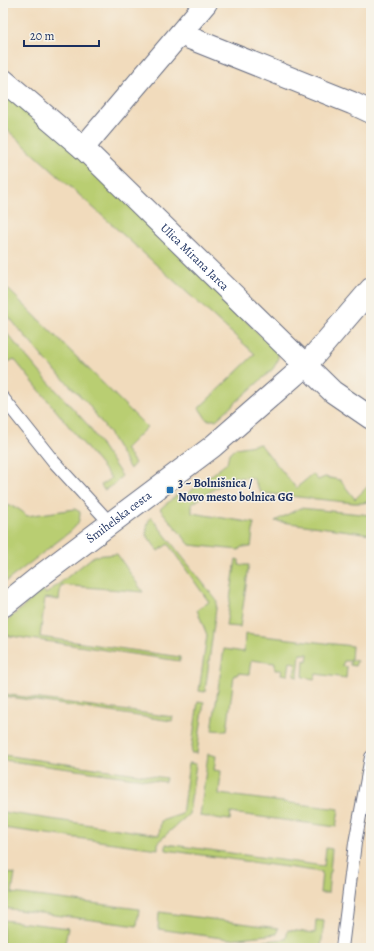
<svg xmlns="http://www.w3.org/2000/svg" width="374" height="951" font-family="Alegreya,serif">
<rect width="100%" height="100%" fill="#f7f3e8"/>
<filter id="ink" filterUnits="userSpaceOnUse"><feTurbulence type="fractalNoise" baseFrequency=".025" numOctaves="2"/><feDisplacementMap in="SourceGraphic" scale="8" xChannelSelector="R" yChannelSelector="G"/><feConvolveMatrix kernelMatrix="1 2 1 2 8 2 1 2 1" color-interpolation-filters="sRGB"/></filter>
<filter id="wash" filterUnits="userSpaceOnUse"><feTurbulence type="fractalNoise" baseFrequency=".012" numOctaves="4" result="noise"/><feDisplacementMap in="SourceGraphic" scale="16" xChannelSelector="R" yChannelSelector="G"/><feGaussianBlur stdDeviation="0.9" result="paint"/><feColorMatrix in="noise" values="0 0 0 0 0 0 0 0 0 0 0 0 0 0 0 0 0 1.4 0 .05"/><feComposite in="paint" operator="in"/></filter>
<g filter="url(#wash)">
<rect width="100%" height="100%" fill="#f1dbbc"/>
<path fill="#b9ce72" stroke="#6a7e68" d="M 3,88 L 83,156 L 278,353 L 278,360 L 273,369 L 216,420 L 207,420 L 199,408 L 255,354 L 3,126 Z
M 3,284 L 147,427 L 125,449 L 135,463 L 130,469 L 109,433 L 88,404 L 46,361 L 3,310 Z
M 3,329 L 44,377 L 87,424 L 122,476 L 113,485 L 104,490 L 101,485 L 111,478 L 14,359 L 3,365 Z
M 260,444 L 296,488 L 313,474 L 318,480 L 325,477 L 340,480 L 355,499 L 371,483 L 371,501 L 363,503 L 354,503 L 261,493 L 253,478 L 232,477 L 192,504 L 192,513 L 254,523 L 251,547 L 241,547 L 239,550 L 190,545 L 160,509 L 178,494 L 187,494 L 227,463 L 229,453 L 236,448 Z
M 3,505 C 14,506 19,508 27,516 L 75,509 L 80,512 C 80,522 77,525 71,531 L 3,584 Z
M 300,508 L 371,515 L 371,534 L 275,521 Z
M 151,517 L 217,601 L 205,692 L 199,691 L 207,635 L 197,610 L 209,602 L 168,544 L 158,551 L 146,534 L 148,522 Z
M 117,554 L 143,592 L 61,585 L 59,600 L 45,598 L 40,637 L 180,657 L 180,661 L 4,635 L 3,644 L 3,624 L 43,590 L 46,594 L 94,556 Z
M 236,559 L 239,560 L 239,565 L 249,565 L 240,627 L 226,626 Z
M 245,634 L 352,646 L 351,660 L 357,661 L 355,666 L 350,665 L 350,661 L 344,661 L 342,666 L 347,667 L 346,678 L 316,674 L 314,679 L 303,677 L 304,660 L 307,661 L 308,654 L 300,654 L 298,677 L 294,676 L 296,663 L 290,662 L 288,675 L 281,674 L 282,670 L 275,670 L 275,663 L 251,660 L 249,674 L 238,673 L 237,675 L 234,675 L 227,731 L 212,730 L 224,649 L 244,652 Z
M 3,694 L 173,717 L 172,721 L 3,696 Z
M 198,701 L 204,702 L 197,753 L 191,753 Z
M 208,754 L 216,756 L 214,770 L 221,771 L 219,794 L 339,809 L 336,827 L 231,813 L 230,820 L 200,816 Z
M 3,755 L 166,778 L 165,782 L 3,760 Z
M 189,763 L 196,764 L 189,814 L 158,842 L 158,849 L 3,828 L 3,812 L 159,835 L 161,821 L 182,814 Z
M 166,844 L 324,866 L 326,848 L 332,849 L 328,893 L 320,893 L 322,872 L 166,850 Z
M 3,872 L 15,874 L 12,893 L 139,909 L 137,926 L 3,908 Z
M 159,912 L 278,928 L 277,934 L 229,939 L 158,929 Z
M 3,920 L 68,928 L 64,948 L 3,948 Z
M 316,920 L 324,921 L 321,948 L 292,948 L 247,943 L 286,939 L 288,930 L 315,933 Z"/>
</g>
<g filter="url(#ink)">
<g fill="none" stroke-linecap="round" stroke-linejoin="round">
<defs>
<path id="service" d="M 3,398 L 54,462 L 110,523
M 342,948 L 355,843 L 371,757"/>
<g id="minor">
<path d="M 180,34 L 352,103 L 371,112"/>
<path id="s1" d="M 3,80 L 83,148 L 333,392 L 371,418"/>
<path d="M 83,148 L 206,3"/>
<path id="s2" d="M 3,606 L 39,577 L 212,447 L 306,365 L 371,289"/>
</g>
</defs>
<use href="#service" stroke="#666b7f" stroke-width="14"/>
<use href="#minor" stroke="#666b7f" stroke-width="24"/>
<use href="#service" stroke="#fff" stroke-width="12"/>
<use href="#minor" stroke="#fff" stroke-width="22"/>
</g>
</g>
<rect fill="#1f6fb2" stroke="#f7f3e8" stroke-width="1.5" x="166" y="486" width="8" height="8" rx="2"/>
<g text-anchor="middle" stroke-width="3" stroke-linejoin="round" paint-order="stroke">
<g font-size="12" fill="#1b2f5e" stroke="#f7f3e8">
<text dy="4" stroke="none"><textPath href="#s1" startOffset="261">Ulica Mirana Jarca</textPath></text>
<text dy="4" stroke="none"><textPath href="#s2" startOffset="146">Šmihelska cesta</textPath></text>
</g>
<g font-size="12" font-weight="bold" fill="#1b2f5e" stroke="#f7f3e8" text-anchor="start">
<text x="178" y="487">3 ~ Bolnišnica /<tspan x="178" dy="14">Novo mesto bolnica GG</tspan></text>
</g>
</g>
<rect width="374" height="951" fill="none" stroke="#f7f3e8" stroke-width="16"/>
<path d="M24 40v6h75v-6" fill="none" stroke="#1b2f5e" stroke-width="2"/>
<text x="30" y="40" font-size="12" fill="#1b2f5e" stroke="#f7f3e8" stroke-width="3" paint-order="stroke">20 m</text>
</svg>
